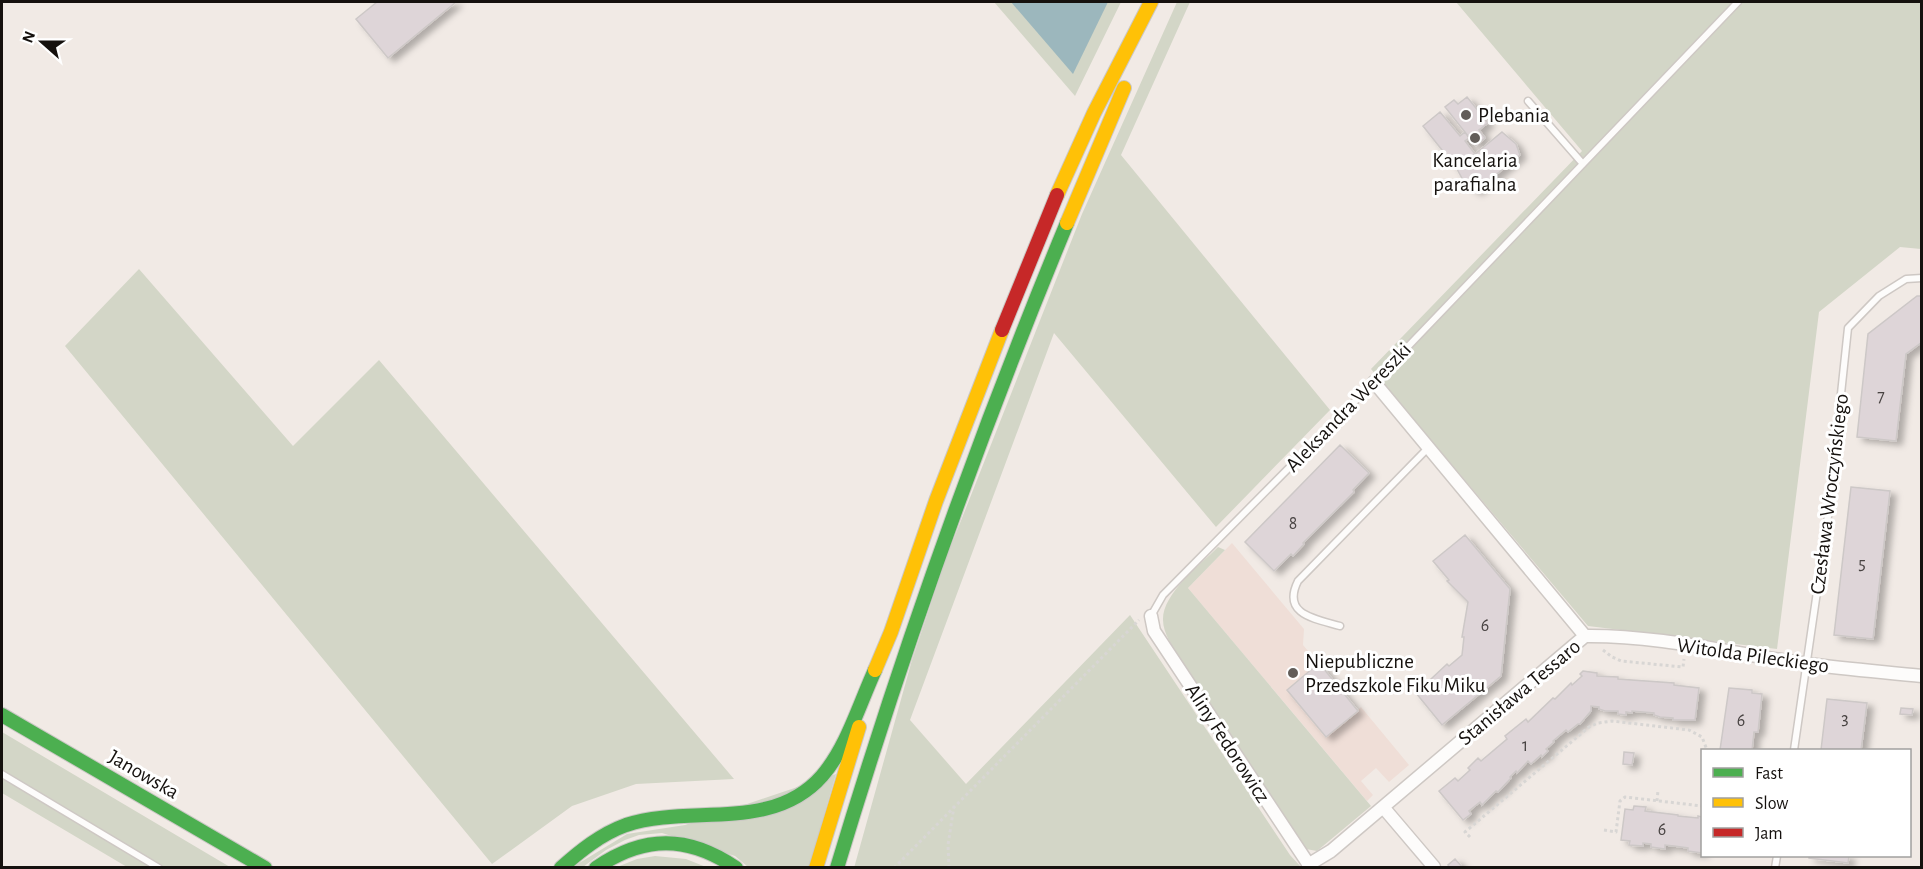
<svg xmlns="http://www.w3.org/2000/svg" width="1923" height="869" font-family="'Alegreya Sans',sans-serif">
<defs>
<filter id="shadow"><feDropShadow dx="6" dy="4" stdDeviation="3" flood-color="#0004"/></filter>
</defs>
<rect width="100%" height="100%" fill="#f1eae5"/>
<path fill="#efded7" d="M 1232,543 L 1304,629 L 1303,645 L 1358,710 L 1361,707 L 1409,765 L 1389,782 L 1376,768 L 1361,781 L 1373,795 L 1367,801 L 1188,588 Z"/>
<path fill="#d3d6c7" d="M 994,2 L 1121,2 L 1075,96 Z
M 1177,2 L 1190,2 L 1121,155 L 1330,410 L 1216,527 L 1054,333 L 910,720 L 966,784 L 1130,615 L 1290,855 L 1301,867 L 854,868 L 912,660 L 947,556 L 1082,214 Z
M 1456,2 L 1921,2 L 1921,249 L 1900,247 L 1819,312 L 1777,649 L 1588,626 L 1371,369 L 1582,151 Z
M 139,269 L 293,446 L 379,360 L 734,779 L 636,784 L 572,806 L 492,864 L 65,346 Z
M 1218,547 L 1225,550 L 1188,588 L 1371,806 L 1317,851 L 1306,849 L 1299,841 L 1179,659 C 1173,647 1163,633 1163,620 C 1162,594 1200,565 1218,547 Z
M 2,732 L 230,867 L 127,867 L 2,793 Z
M 836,774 L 809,867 L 748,867 L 735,856 L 662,833 L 639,835 L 625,840 L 606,850 L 583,867 L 571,868 L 627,834 L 685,825 Z
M 655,856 L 686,859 L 706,867 L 617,867 L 637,859 Z"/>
<path fill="#9cb7bd" d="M 1011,2 L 1108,2 L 1073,74 Z"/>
<path fill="#ded5d8" stroke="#cdc8c7" stroke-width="1.5" filter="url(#shadow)" d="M 377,2 L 456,2 L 388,58 L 356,19 Z
M 1467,97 L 1488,123 L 1479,130 L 1485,138 L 1476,146 L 1445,107 L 1454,100 L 1458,104 Z
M 1440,112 L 1460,136 L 1465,132 L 1469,138 L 1465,141 L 1475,154 L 1457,169 L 1423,126 Z
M 1502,132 L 1516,144 L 1520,155 L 1476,191 L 1464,182 L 1457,169 Z
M 1917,296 L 1922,296 L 1922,342 L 1906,354 L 1896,441 L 1857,437 L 1868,334 Z
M 1340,445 L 1369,473 L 1353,490 L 1354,492 L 1303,543 L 1304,544 L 1293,556 L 1291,554 L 1274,571 L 1245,542 Z
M 1851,487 L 1890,491 L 1873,639 L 1834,635 Z
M 1465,535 L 1510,589 L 1501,676 L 1442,725 L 1416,693 L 1447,664 L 1449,666 L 1462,655 L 1464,637 L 1462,637 L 1468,602 L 1447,581 L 1449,580 L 1433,561 Z
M 1319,663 L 1358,711 L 1326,737 L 1287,690 Z
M 1583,671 L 1597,673 L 1597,676 L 1618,677 L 1618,679 L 1674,683 L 1674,685 L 1699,688 L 1695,720 L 1673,720 L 1673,718 L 1660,717 L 1654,715 L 1654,713 L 1632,711 L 1632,713 L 1626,712 L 1626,715 L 1618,714 L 1618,711 L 1605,711 L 1599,709 L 1599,707 L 1591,706 L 1591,711 L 1580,724 L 1578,724 L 1568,732 L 1566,730 L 1553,741 L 1554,742 L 1546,749 L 1548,751 L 1542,757 L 1541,755 L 1531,764 L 1528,761 L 1517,773 L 1516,771 L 1510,777 L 1511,778 L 1498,792 L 1496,791 L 1482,805 L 1480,802 L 1469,811 L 1471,814 L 1463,820 L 1439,791 L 1455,778 L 1458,781 L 1470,770 L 1468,768 L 1478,758 L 1481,761 L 1507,739 L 1505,736 L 1526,719 L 1528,722 L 1553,698 L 1555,699 L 1571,683 L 1572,685 L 1582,676 L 1580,674 Z
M 1729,688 L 1752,690 L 1752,693 L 1762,694 L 1758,732 L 1754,732 L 1752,750 L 1720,750 Z
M 1827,699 L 1867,703 L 1861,750 L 1821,750 Z
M 1901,708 L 1913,709 L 1912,715 L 1900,714 Z
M 1624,752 L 1634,753 L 1632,765 L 1623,764 Z
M 1634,806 L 1646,807 L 1645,811 L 1678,815 L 1678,816 L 1698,818 L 1698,816 L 1702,817 L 1702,853 L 1688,851 L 1688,848 L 1674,846 L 1665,845 L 1665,849 L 1651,847 L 1651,844 L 1643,843 L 1643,846 L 1629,845 L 1630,841 L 1621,840 L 1625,809 L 1633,810 Z
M 1809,856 L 1849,856 L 1848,863 L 1809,858 Z
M 1455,859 L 1463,868 L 1450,868 L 1448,865 Z"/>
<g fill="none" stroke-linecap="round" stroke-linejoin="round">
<defs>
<path id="lane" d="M 1528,101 L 1583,164
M 1151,616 L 1163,595 L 1374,382 L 1738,2
M 1340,626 C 1316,619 1281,615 1298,581 L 1428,448
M 1794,750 L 1828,516 L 1848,328 L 1879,296 L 1906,279 L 1922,278
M 2,774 L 159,868
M 1775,868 L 1777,856"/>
<path id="street" d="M 1151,616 L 1154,631 L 1311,868
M 1585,636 C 1658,635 1735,654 1808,664 C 1845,669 1884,672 1922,676
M 1383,807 L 1434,867
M 1308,865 L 1331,851 L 1585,636 L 1374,382"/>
<path id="fast" d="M 2,715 L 265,868
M 561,868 C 580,851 601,834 626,825 C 689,804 772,833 822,776 C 847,747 859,705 875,670
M 596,868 C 644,835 688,835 736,868
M 837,868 C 903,649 979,435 1067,223"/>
<path id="slow" d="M 1057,195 L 1094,113 L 1151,2
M 1067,223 L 1124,88
M 875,670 L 891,632 L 936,501 L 1002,330
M 816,868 L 859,727"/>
<path id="jam" d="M 1002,330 L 1057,195"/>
</defs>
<use href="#lane" stroke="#cec8c4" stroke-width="9"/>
<use href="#street" stroke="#cec8c4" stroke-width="15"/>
<use href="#fast" stroke="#cbc8c5" stroke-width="16"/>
<use href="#slow" stroke="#cbc8c5" stroke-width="16"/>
<use href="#jam" stroke="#cbc8c5" stroke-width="16"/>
<path stroke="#d8d6d4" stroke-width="3" stroke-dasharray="3 3" stroke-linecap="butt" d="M 1603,650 L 1612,657 L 1621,661 L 1683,667 L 1684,659
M 1657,801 L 1658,790
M 1604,830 L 1616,832 L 1620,801 L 1625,797 L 1702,806
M 1470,837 L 1465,832 L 1589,727 L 1598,723 L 1612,721 L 1689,730 L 1702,737 L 1707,750
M 894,868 L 1139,620
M 949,868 L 948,845 L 954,806"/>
<use href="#lane" stroke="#fdfcfb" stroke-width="6"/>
<use href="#street" stroke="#fdfcfb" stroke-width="12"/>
<use href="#fast" stroke="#4caf50" stroke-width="14"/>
<use href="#slow" stroke="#ffc107" stroke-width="14"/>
<use href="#jam" stroke="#c62828" stroke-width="14"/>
</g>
<g fill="#625d59" stroke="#fff" stroke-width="2">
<circle cx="1466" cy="115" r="6"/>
<circle cx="1475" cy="138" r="6"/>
<circle cx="1293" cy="673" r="6"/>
</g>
<g text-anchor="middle" stroke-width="6" stroke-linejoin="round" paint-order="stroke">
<g font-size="18" fill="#484342">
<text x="1881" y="402">7</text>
<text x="1293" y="529">8</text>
<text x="1862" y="569">5</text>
<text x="1485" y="631">6</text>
<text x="1845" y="724">3</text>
<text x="1741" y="726">6</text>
<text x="1525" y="751">1</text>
<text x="1662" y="835">6</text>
</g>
<g font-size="21" fill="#15110e" stroke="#fff" text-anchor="start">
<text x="1478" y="122">Plebania</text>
<text x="1475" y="167" text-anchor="middle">Kancelaria<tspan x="1475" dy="24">parafialna</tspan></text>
<text x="1305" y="668">Niepubliczne<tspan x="1305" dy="24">Przedszkole Fiku Miku</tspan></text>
</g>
<g font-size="21" fill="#15110e" stroke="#fff">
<text transform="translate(1348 407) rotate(-46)" y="7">Aleksandra Wereszki</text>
<text transform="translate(1829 494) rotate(-83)" y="7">Czesława Wroczyńskiego</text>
<text transform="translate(1753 655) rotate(8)" y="7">Witolda Pileckiego</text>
<text transform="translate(1519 692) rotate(-40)" y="7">Stanisława Tessaro</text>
<text transform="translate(1228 743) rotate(57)" y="7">Aliny Fedorowicz</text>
<text transform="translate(144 774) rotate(30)" y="7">Janowska</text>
</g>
</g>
<rect width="1923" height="869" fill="none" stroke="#15110e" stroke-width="6"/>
<rect x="1701" y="749" width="210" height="108" fill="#ffffff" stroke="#a1a09f" stroke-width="1.5"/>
<rect x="1713" y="768" width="30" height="9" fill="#4caf50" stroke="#a1a09f" stroke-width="1.5"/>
<text x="1755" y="779" font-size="18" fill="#15110e">Fast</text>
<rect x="1713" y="798" width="30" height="9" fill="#ffc107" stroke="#a1a09f" stroke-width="1.5"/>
<text x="1755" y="809" font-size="18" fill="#15110e">Slow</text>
<rect x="1713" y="828" width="30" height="9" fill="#c62828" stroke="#a1a09f" stroke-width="1.5"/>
<text x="1755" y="839" font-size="18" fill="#15110e">Jam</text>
<g transform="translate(42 42) rotate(291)" stroke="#ffffff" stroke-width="4.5" paint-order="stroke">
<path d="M0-4.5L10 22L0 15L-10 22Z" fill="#15110e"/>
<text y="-9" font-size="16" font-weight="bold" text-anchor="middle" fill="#15110e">N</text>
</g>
</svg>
